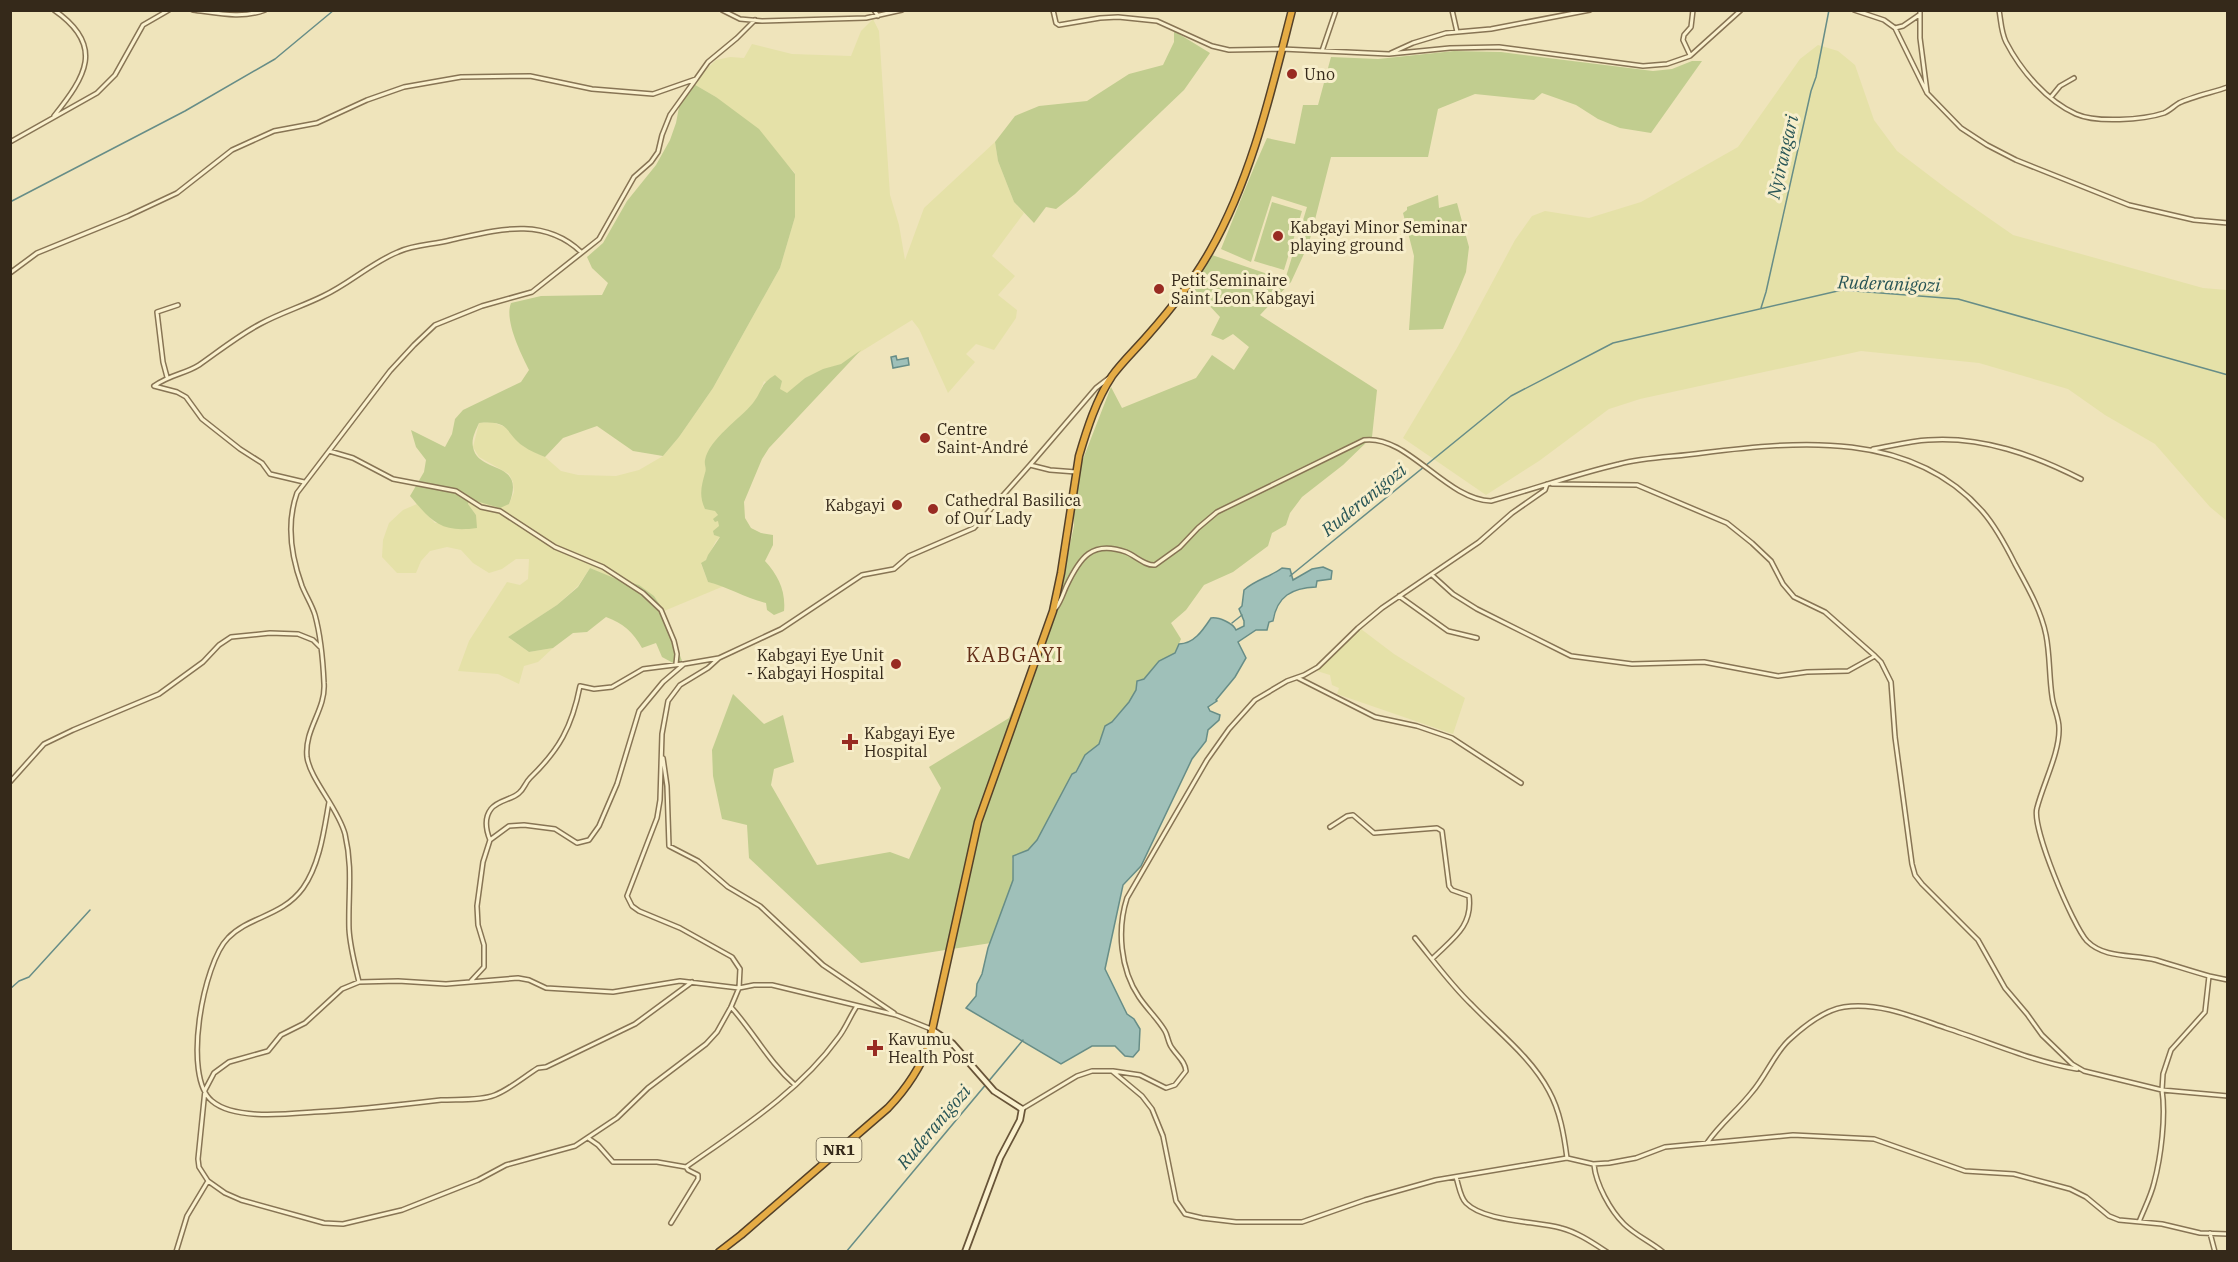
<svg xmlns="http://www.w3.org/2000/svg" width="2238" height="1262" font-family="'IBM Plex Serif',serif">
<rect width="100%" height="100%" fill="#efe4bb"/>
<path fill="#e5e1a8" d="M 873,19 L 879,31 L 890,195 L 899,225 L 905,260 L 924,208 L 995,142 L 998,161 L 1014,202 L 1024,213 L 992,256 L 1015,276 L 998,295 L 1017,310 L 1016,318 L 994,350 L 976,344 L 966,354 L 975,362 L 948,393 L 919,329 L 912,320 L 841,364 L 823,370 L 805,378 L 787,394 L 764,381 L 759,395 L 752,405 L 713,445 L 705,460 L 707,469 L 702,485 L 718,515 L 721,536 L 716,541 L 706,560 L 701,564 L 708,582 L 724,586 L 664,611 L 654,596 L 590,568 L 578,586 L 557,605 L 508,637 L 529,652 L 553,648 L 538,662 L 524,666 L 519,684 L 498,674 L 458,671 L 469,641 L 507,582 L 520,585 L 528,579 L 529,559 L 516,559 L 502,569 L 489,573 L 473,563 L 461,550 L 447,547 L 430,551 L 421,561 L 416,573 L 397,573 L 382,557 L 383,540 L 389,523 L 403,510 L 417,504 L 435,523 L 476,515 L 468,504 L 469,499 L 509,504 L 514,492 L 513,482 L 509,474 L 479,457 L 473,447 L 479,423 L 492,422 L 508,428 L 523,446 L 545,457 L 561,471 L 578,475 L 616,476 L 639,470 L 663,456 L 679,437 L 713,388 L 747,327 L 780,268 L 795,217 L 795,173 L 784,161 L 716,97 L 692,83 L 716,60 L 730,57 L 744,58 L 752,44 L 792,54 L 851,56 L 861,31 Z
M 1818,45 L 1838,51 L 1855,65 L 1874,120 L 1897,151 L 1947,189 L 2013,235 L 2203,288 L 2227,290 L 2227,521 L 2210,507 L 2155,444 L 2105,415 L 2068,389 L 1979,363 L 1861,351 L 1640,399 L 1609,409 L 1539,461 L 1486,495 L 1403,438 L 1457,348 L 1515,240 L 1532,216 L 1545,211 L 1589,218 L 1641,202 L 1738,147 L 1800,59 Z
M 1361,629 L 1394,654 L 1465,698 L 1453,734 L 1337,694 L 1339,688 L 1332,685 L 1330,675 L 1317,671 Z"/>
<path fill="#c1cd8f" d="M 1174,31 L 1210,53 L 1184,90 L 1075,194 L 1056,209 L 1046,207 L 1034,223 L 1014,202 L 998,161 L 995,142 L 1015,116 L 1039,106 L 1087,101 L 1129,74 L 1163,65 L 1174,42 Z
M 1454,51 L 1501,52 L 1653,71 L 1672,69 L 1692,61 L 1702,61 L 1651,133 L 1620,128 L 1598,119 L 1576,105 L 1542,93 L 1534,100 L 1475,94 L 1438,109 L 1428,157 L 1331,157 L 1309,243 L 1291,282 L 1260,315 L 1377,390 L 1372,437 L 1343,465 L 1302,497 L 1290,513 L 1286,525 L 1272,533 L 1268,546 L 1233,572 L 1204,585 L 1186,610 L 1171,623 L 1181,639 L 1175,653 L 1159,661 L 1144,679 L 1138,680 L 1136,690 L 1129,702 L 1112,722 L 1105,726 L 1099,744 L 1082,760 L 1037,840 L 1029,850 L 1012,858 L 1013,880 L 991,943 L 861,963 L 749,858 L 747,825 L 722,819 L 713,776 L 712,750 L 733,694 L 764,724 L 783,715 L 794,762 L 774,769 L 771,785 L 817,865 L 890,852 L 909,859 L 941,788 L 929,767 L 1009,718 L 1055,614 L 1074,526 L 1074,482 L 1111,387 L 1122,408 L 1196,378 L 1212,355 L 1234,370 L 1249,347 L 1233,334 L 1223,340 L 1211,335 L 1220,317 L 1192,287 L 1212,255 L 1285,280 L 1307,207 L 1272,196 L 1251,262 L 1221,249 C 1236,212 1250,175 1267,138 L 1295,144 L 1303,105 L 1318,105 L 1331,57 L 1378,59 Z
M 692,83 L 716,97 L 759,129 L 795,174 L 795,217 L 780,268 L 747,327 L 713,388 L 679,437 L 663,456 L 633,451 L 597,426 L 563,438 L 545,457 C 538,454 530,451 523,446 C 504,432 511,420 479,423 C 476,430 471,439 473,447 C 478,475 527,459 509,504 L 500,508 L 469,499 L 468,504 L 476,515 L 477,528 C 441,533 432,522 410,496 L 424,472 L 426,460 L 416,447 L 411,430 L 445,447 L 452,434 L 455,419 L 463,410 L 521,382 L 529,370 C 521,354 504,320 511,303 L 541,296 L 602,295 L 608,283 L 592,268 L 587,257 L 603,243 L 627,201 L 656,165 L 670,140 L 676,123 L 680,102 Z
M 1438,195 L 1439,208 L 1457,203 L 1469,247 L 1466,272 L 1443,329 L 1409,330 L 1414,256 L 1403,213 L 1407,210 L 1407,207 Z
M 1272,202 L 1302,211 L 1284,270 L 1254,261 Z
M 861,350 L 769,448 L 762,459 L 744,502 L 745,518 L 751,528 L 761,533 L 773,535 L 773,545 L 765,561 C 778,575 786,591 784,611 L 774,615 L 767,610 L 766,603 C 745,598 728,587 708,582 L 701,563 L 706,560 L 708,555 L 720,537 L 714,535 L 713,531 L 719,526 L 718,521 L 715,522 L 713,519 L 718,515 L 715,511 L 705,509 C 699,496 701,487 705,473 C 707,468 704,465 705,460 C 709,439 740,419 753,403 C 763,390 760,384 775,375 L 782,381 L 780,389 L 787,393 L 805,378 L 823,369 L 841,364 Z
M 590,568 L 614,578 L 639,585 L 654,596 L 664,611 L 682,661 L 675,664 L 662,657 L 656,643 L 642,648 C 633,632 623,623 606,617 L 587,632 L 573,633 L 553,648 L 529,652 L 508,637 L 557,605 L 578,587 Z"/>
<path fill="#9fc0b9" stroke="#678d87" stroke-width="1.5" d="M 896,356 L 897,360 L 908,358 L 909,365 L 893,368 L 891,357 Z
M 1323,567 L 1332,571 L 1331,579 L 1317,581 L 1316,587 C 1292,588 1277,596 1273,621 L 1269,622 L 1267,630 L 1256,630 L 1238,642 L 1246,658 L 1235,677 L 1216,700 L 1217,701 L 1208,707 L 1210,711 L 1220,715 L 1219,720 L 1208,730 L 1206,741 L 1192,759 L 1141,866 L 1123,885 L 1105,969 L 1127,1014 L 1134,1019 L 1140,1029 L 1139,1050 L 1133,1057 L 1125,1056 L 1115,1046 L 1092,1046 L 1061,1064 L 966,1008 L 976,996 L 977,984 L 982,974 L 988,948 L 1013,880 L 1013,856 L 1028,850 L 1037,840 L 1072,774 L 1076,772 L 1085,755 L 1099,744 L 1105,726 L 1112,722 L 1129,702 L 1136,690 L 1137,681 L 1144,679 L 1159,661 L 1175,653 L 1179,644 C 1194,644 1203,630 1211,618 C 1219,617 1233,623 1236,630 L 1244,626 L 1244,621 L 1239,609 L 1242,606 L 1244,590 C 1255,580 1270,577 1282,568 L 1290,569 L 1293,580 L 1312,569 Z"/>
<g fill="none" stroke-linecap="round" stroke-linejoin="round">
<path stroke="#678d87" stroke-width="1.5" d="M 10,202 L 185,111 L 275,59 L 334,10
M 1761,308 L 1766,292 L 1811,91 L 1816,77 L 1829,10
M 1290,576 L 1511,396 L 1613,343 L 1842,290 L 1958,299 L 2228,375
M 1232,623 L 1242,615
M 10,989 L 19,981 L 29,977 L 90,910
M 846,1252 L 1023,1040"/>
<defs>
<path id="street" d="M 193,10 C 217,13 242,19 265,10
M 722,10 L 740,19 L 762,21 L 866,18 L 902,10
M 874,10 L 878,16
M 1053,10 L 1056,23 L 1059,25 L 1100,18 L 1118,17 L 1157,21 L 1212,46 L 1229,50 L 1282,49 L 1389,54 L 1450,48 L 1499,47 L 1643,66 L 1667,64 L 1690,56 L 1741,10
M 1452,10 L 1457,32
M 1854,10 L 1884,20 L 1895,28 L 1927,93 L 1961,128 L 1987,145 L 2016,160 L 2129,205 L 2194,220 L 2228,223
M 1920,10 L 1920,38 L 1927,92
M 1999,10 C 2001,21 2001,32 2006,42 C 2021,71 2047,101 2076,114 C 2096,123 2143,120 2164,113 C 2169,111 2174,106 2179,103 C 2191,97 2214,92 2228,87
M 1895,28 L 1903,26 L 1919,15
M 1322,51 L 1336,10
M 1391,53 L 1413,43 L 1446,33 L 1491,29 L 1590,10
M 1690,55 L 1683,40 L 1684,35 L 1691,27 L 1693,10
M 2051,97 L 2060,86 L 2074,78
M 54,116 C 85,77 106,46 54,10
M 10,142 L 97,93 L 115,75 L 143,25 L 169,10
M 10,273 L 37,253 L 128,216 L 177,193 L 232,150 L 274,131 L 317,123 L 367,100 L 404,87 L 461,77 L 530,76 L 592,89 L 653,94 L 696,79 L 708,62 L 737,38 L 755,20
M 167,377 L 163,362 L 157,312 L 178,305
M 154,386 C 171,374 185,374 199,365 C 219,351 239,335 260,324 C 280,313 303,306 323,296 C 349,284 371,263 398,252 C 415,244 433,245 451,240 C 497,230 543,216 581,252
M 154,386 L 177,392 L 186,397 L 202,419 L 240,449 L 262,463 L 270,474 L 304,482
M 1873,449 C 1891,446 1910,441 1928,440 C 1982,436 2034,455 2081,479
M 329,451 L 353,458 L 393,479 L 456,491 L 481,507 L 500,511 L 555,547 L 603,567 L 643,593 L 661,610 L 674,641 L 677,654 L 676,664
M 1030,465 L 1096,388 L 1109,378
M 1552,484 L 1637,485 L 1727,523 L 1752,543 L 1771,561 L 1783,584 L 1794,597 L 1825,612 L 1875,656
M 1432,575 L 1453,594 L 1477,609 L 1571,656 L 1632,664 L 1704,662 L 1778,676 L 1807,672 L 1848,671 L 1875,656 L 1881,662 L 1891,682 L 1895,737 L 1912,864 L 1915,875 L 1922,884 L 1978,940 L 2005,988 L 2027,1014 L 2042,1035 L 2072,1064 L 2084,1071 L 2162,1090 C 2166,1116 2161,1157 2154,1183 C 2151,1196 2144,1209 2139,1222
M 1399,596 L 1448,631 L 1477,638
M 1056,608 C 1061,601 1063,594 1066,587 C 1080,557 1092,540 1126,552 C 1136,556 1145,566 1155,565 L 1180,547 L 1198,528 L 1217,512 L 1364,440 C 1407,434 1446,500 1491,501 C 1534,489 1576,474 1619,464 C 1646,457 1674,457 1702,453 C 1798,441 1912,430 1983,512 C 1996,527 2006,546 2015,564 C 2027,586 2041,610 2046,635 C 2050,655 2049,676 2052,696 C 2053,707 2059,717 2059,728 C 2060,752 2043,784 2037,808 C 2031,827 2073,926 2087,941 C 2105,959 2133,954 2156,960 C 2173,965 2191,971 2209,976
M 1298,678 L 1375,717 L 1417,726 L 1452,738 L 1521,783
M 663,758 L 667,786 L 669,846 L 698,861 L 728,887 L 760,906 L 823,965 L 894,1013
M 10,782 L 44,744 L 73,730 L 159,694 L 203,662 L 219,645 L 231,637 L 270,633 L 298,634 L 313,640 L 320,647
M 329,802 C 324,830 320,864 303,888 C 282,917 249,916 228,938 C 203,963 182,1077 212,1101 C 234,1120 287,1114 314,1112 C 357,1110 399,1105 441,1100 C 458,1099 480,1101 495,1095 C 510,1089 525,1076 538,1068 L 546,1067 L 635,1024 L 692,982
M 1330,827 L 1347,816 L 1353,815 L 1374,833 L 1437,828 L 1442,831 L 1449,886 L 1452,890 L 1469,896 C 1473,927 1452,939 1432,959
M 490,840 C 486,830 484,818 491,809 C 498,800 511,800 519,793 C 524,789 525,783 530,778 C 559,750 572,727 580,686 L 594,689 L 612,687 L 643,669 L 682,664
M 1415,938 C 1433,960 1451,985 1472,1005 C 1498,1032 1531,1057 1549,1091 C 1560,1111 1564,1135 1567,1158
M 2228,980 L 2209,976 L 2205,1012 L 2171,1050 L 2163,1074 L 2162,1090 L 2228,1096
M 471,981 L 484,967 L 484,945 L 478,925 L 477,906 L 483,862 L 490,840 L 509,826 L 524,825 L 555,829 L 577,843 L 589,840 L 599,826 L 617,784 L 639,711 L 663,682 L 684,664 L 719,658 L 781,629 L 862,575 L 894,569 L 909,556 L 974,528 L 1030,465 L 1050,470 L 1076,472
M 359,982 C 355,965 350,947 349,929 C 348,894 353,869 345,834 C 338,808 310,779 307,757 C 304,729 326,710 324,683 C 323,661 321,637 315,615 C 312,605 306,596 302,586 C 291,556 286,524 297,493 L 390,371 L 414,345 L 435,325 L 482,306 L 532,292 L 599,239 L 634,177 L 651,162 L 658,152 L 662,135 L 670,115 L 696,79
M 731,1007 C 755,1034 768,1061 795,1085
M 1113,1071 L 1140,1075 L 1166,1088 L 1175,1085 L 1186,1071 C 1185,1061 1178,1057 1172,1048 C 1168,1043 1168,1036 1165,1031 C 1158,1019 1147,1009 1139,997 C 1120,969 1117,929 1127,898 L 1207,760 L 1229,729 L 1255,700 L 1287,681 L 1304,675 L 1318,667 L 1358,628 L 1382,608 L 1479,542 L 1512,513 L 1545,490 L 1547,484
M 1022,1109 L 1077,1076 L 1092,1071 L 1112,1071 L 1142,1096 L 1152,1109 L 1163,1136 L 1176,1201 L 1185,1214 L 1202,1218 L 1236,1222 L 1302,1222 L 1365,1200 L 1436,1180 L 1567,1158 L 1593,1164 L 1609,1163 L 1636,1158 L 1665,1147 L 1793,1135 L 1874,1139 L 1965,1171 L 2014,1174 L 2070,1189 L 2086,1197 L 2109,1216 L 2119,1220 L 2162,1224 L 2200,1233 L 2228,1234
M 588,1138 L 598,1145 L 613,1162 L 657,1162 L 686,1167 C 740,1129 799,1092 838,1038 C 846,1028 850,1016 857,1006
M 1707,1143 C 1720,1124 1738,1110 1752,1092 C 1766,1076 1774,1054 1789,1040 C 1803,1027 1825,1010 1844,1007 C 1879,1002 1914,1017 1946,1028 C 1990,1042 2031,1061 2077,1069
M 1594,1165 C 1596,1184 1610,1210 1624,1224 C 1635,1235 1651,1242 1663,1252
M 1456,1177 C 1459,1186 1460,1197 1466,1203 C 1485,1222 1536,1221 1561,1228 C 1577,1232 1593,1243 1607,1252
M 208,1181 L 225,1193 L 241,1200 L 324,1223 L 343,1224 L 402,1210 L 478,1180 L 506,1165 L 575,1146 L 617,1118 L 648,1088 L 706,1044 L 717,1032 L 731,1007 L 739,988 L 740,969 L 732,957 L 680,928 L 639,911 L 632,906 L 627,896 L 657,818 L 660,800 L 662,734 L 668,701 L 680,685 L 708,668 L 719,658
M 671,1223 L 698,1179 L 698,1175 L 688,1170 L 686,1167
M 2210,1233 L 2215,1252
M 176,1252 L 187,1216 L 208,1181 L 199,1167 L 198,1159 L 205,1090 L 214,1073 L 229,1062 L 268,1051 L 281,1035 L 305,1023 L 342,989 L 359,982 L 398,981 L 446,984 L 518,978 L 529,980 L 546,988 L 613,992 L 680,981 L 739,988 L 754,985 L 772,985 L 896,1015 L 931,1029"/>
<path id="secondary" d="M 931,1029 L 952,1043 L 994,1091 L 1022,1109 L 1020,1120 L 1000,1158 L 965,1252"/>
<path id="highway" d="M 719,1252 L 741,1235 L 888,1108 C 907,1088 920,1069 929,1044 L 978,822 L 1053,611 L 1061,573 L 1079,456 C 1087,429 1096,400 1112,376 C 1122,362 1136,349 1148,335 C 1171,309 1193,281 1210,251 C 1252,177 1271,92 1292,10"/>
</defs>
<use href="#street" stroke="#877454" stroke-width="6"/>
<use href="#secondary" stroke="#685438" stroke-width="8"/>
<use href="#highway" stroke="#544129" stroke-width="9"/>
<use href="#street" stroke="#faf1ce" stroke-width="3"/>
<use href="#secondary" stroke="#faf1ce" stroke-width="4.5"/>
<use href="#highway" stroke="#e5ac45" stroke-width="6"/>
</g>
<g fill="#982b22" stroke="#f7eecb" stroke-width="2">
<circle cx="1292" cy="74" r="6"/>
<circle cx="1278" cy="236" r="6"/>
<circle cx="1159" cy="289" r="6"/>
<circle cx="925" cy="438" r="6"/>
<circle cx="897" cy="505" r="6"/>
<circle cx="933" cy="509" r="6"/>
<circle cx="896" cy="664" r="6"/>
<path d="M847 733h6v6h6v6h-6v6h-6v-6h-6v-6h6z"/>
<path d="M872 1039h6v6h6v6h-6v6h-6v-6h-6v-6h6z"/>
</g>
<g text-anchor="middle" stroke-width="6" stroke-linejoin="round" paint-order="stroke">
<rect fill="#f7eecb" stroke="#6f644f" stroke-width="1.5" x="816.5" y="1138" width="45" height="24" rx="4.5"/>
<g font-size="15" font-weight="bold" fill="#35291a">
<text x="839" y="1155">NR1</text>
</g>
<g font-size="16" fill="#35291a" stroke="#f7eecb" text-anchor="start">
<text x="1304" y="80">Uno</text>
<text x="1290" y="233">Kabgayi Minor Seminar<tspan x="1290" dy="18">playing ground</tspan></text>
<text x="1171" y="286">Petit Seminaire<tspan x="1171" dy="18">Saint Leon Kabgayi</tspan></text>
<text x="937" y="435">Centre<tspan x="937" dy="18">Saint-André</tspan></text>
<text x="945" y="506">Cathedral Basilica<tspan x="945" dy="18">of Our Lady</tspan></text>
<text x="885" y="511" text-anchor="end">Kabgayi</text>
<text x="884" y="661" text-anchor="end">Kabgayi Eye Unit<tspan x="884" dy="18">- Kabgayi Hospital</tspan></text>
<text x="864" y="739">Kabgayi Eye<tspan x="864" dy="18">Hospital</tspan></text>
<text x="888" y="1045">Kavumu<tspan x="888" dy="18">Health Post</tspan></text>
</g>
<g font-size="18" font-style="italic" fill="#285556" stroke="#f7eecb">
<text transform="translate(1783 157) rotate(-77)" y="6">Nyirangari</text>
<text transform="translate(1889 284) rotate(2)" y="6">Ruderanigozi</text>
<text transform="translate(1364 500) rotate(-39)" y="6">Ruderanigozi</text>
<text transform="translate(934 1127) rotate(-50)" y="6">Ruderanigozi</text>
</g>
<g font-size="20" letter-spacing="1.5" fill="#632e18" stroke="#f7eecb">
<text x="1015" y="662">KABGAYI</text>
</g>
</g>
<rect width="2238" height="1262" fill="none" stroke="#35291a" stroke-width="24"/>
</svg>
